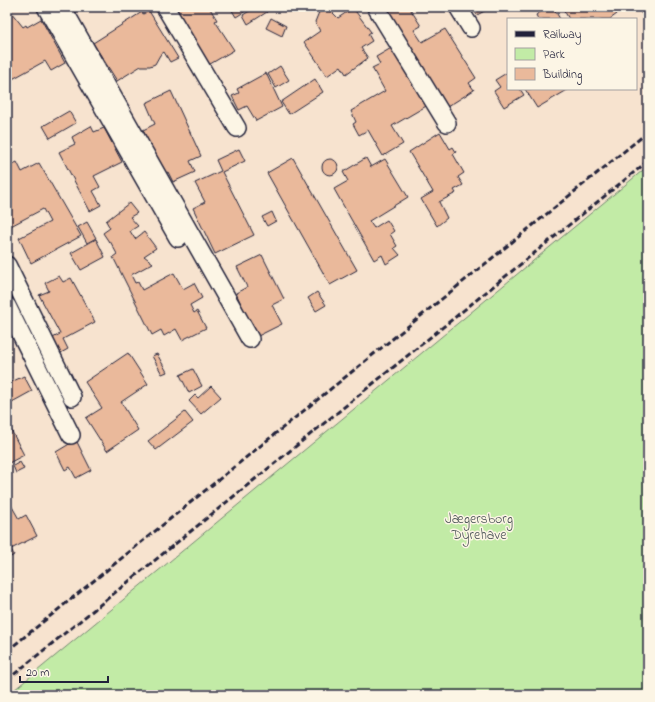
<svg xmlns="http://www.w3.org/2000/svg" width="655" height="702" font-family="'Indie Flower',sans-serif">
<rect width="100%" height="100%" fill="#f7e3cf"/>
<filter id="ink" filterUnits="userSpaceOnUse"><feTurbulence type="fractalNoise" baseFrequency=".025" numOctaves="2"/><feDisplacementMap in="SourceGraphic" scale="8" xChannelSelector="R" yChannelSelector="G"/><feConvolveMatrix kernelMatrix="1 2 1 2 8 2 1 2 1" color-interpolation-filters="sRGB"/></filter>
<g filter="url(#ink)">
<path fill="#c2eba6" stroke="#728670" d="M 648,166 L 648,695 L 8,695 Z"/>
<path fill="#eab99b" stroke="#22223b" d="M 7,7 L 23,27 L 26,25 L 27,27 L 41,19 L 65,63 L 51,71 L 45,61 L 7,82 Z
M 167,7 L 209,7 L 217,20 L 215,21 L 234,50 L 205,67 Z
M 230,7 L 252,7 L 236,17 Z
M 256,7 L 264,7 L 267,12 L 248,24 L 243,15 Z
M 393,7 L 409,7 L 421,26 L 414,30 L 422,42 L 445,29 L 476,78 L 469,83 L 474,90 L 447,107 L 387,11 Z
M 472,7 L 492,7 L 477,15 Z
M 547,7 L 553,7 L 560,19 L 538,19 L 536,15 Z
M 562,7 L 617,7 L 614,9 L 617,14 L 610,19 L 569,19 Z
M 646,7 L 648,7 L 648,23 L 640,11 Z
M 353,8 L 371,32 L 368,34 L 372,41 L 361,48 L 368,58 L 346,74 L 341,66 L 327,76 L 304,42 L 320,31 L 315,22 L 319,12 L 330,10 L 338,18 Z
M 149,11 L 178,58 L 170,62 L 164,52 L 160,55 L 155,64 L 150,66 L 141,66 L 117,81 L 93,43 L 142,12 L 143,14 Z
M 271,18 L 286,26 L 282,36 L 266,28 Z
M 393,47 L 414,86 L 416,85 L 428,105 L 392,126 L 403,144 L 383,156 L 368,130 L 359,135 L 353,124 L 356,122 L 351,111 L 385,91 L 372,68 L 380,64 L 376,57 Z
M 280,66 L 289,80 L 276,88 L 268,74 Z
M 508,72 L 508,89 L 520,89 L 524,95 L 504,107 L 494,91 L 500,87 L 495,80 Z
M 266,73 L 282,107 L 256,121 L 247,106 L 239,110 L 232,96 L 239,93 L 237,89 Z
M 315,79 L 323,92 L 289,114 L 281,102 Z
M 525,89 L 569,89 L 537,108 Z
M 171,91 L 201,156 L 190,161 L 195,172 L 173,182 L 168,172 L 164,174 L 143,130 L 155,124 L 146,103 Z
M 69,111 L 76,123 L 50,138 L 43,126 Z
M 91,126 L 94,132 L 104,128 L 122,162 L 94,176 L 100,187 L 93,191 L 101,205 L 90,211 L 59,152 L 75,144 L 72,137 Z
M 440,132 L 450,149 L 453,147 L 456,152 L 453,154 L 464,173 L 458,177 L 463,185 L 454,190 L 456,193 L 439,202 L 447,218 L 437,226 L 421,199 L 433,192 L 409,152 Z
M 239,149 L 245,161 L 222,172 L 254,235 L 215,254 L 193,208 L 205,202 L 195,183 L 221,171 L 216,160 Z
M 293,158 L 357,270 L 330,285 L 267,173 Z
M 366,158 L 371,167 L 385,159 L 408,197 L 369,221 L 374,228 L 387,220 L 394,231 L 390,234 L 397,246 L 394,248 L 400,255 L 386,264 L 382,255 L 374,260 L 334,189 L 348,181 L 343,172 Z
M322 167a8 8 0 1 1 16 0a8 8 0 1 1-16 0Z
M 17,162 L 22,172 L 39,163 L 81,236 L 31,263 L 19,238 L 50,222 L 43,209 L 7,228 L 7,167 Z
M 129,203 L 137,213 L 130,217 L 138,226 L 130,231 L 135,239 L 144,232 L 156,248 L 144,256 L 153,263 L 131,275 L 135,283 L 138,282 L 142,290 L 174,273 L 183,289 L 194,283 L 202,298 L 190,305 L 194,313 L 197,311 L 206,328 L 182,340 L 176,329 L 164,336 L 161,330 L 152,335 L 113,257 L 117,254 L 110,241 L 109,242 L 103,233 L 110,228 L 106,221 Z
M 272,212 L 276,221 L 267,226 L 262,217 Z
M 87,222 L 96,238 L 87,243 L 78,227 Z
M 96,239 L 105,257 L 81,270 L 71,253 Z
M 262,255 L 284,299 L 272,305 L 282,324 L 256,337 L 236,293 L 247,287 L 237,267 Z
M 59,276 L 63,282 L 71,278 L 95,322 L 63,339 L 68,349 L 59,354 L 51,339 L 60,334 L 39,295 L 49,291 L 45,283 Z
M 317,292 L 326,305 L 316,311 L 308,298 Z
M 128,353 L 148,384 L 121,402 L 138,430 L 107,451 L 86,418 L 102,408 L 85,382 Z
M 157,354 L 167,372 L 162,374 L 152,356 Z
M 193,369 L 202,386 L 189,393 L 180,375 Z
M 24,376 L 32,391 L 12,402 L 7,394 L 7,384 Z
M 211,386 L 221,397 L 201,414 L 189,401 L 195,395 L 198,398 Z
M 185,412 L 193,422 L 156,450 L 148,441 Z
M 7,422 L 24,455 L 7,464 Z
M 76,440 L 91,470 L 76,478 L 70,467 L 65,470 L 56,452 Z
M 20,462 L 24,469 L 16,473 L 13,466 Z
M 11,505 L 19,519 L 26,515 L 37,536 L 11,549 L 14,555 L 7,559 L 7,507 Z"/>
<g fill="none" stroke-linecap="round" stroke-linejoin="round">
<defs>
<path id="service" d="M 46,7 L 178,238
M 62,7 L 250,339
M 165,7 L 237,128
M 376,7 L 447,123
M 458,7 L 471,28
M 7,265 L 72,397
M 7,306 L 71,435"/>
</defs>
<use href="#service" stroke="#22223b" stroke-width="20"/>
<use href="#service" stroke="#fcf5e5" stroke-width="17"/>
<path stroke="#22223b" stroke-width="3" stroke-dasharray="6 3" stroke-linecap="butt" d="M 7,651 L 648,132
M 7,680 L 648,161"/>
</g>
</g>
<g text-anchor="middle" stroke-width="3" stroke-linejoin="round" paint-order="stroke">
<g font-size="14" fill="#4a5456" stroke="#fcf5e5">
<text x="479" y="523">Jægersborg<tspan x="479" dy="16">Dyrehave</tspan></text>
</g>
</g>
<rect width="655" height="702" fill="none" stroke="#fcf5e5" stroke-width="24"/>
<rect x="12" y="12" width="631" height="678" fill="none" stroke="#22223b" stroke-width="1.5" filter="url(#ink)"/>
<rect x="507" y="18" width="130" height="72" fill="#fcf5e5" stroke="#a5a1a1"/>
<rect x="515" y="31" width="20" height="6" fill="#22223b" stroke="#a5a1a1"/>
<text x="543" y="38" font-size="12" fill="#22223b">Railway</text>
<rect x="515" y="48" width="20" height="12" fill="#c2eba6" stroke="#a5a1a1"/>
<text x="543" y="58" font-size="12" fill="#22223b">Park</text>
<rect x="515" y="68" width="20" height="12" fill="#eab99b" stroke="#a5a1a1"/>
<text x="543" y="78" font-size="12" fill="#22223b">Building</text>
<path d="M20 676v6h88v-6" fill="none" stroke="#22223b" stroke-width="2"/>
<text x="26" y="676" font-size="12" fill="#22223b" stroke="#fcf5e5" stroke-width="3" paint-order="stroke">20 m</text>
</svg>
